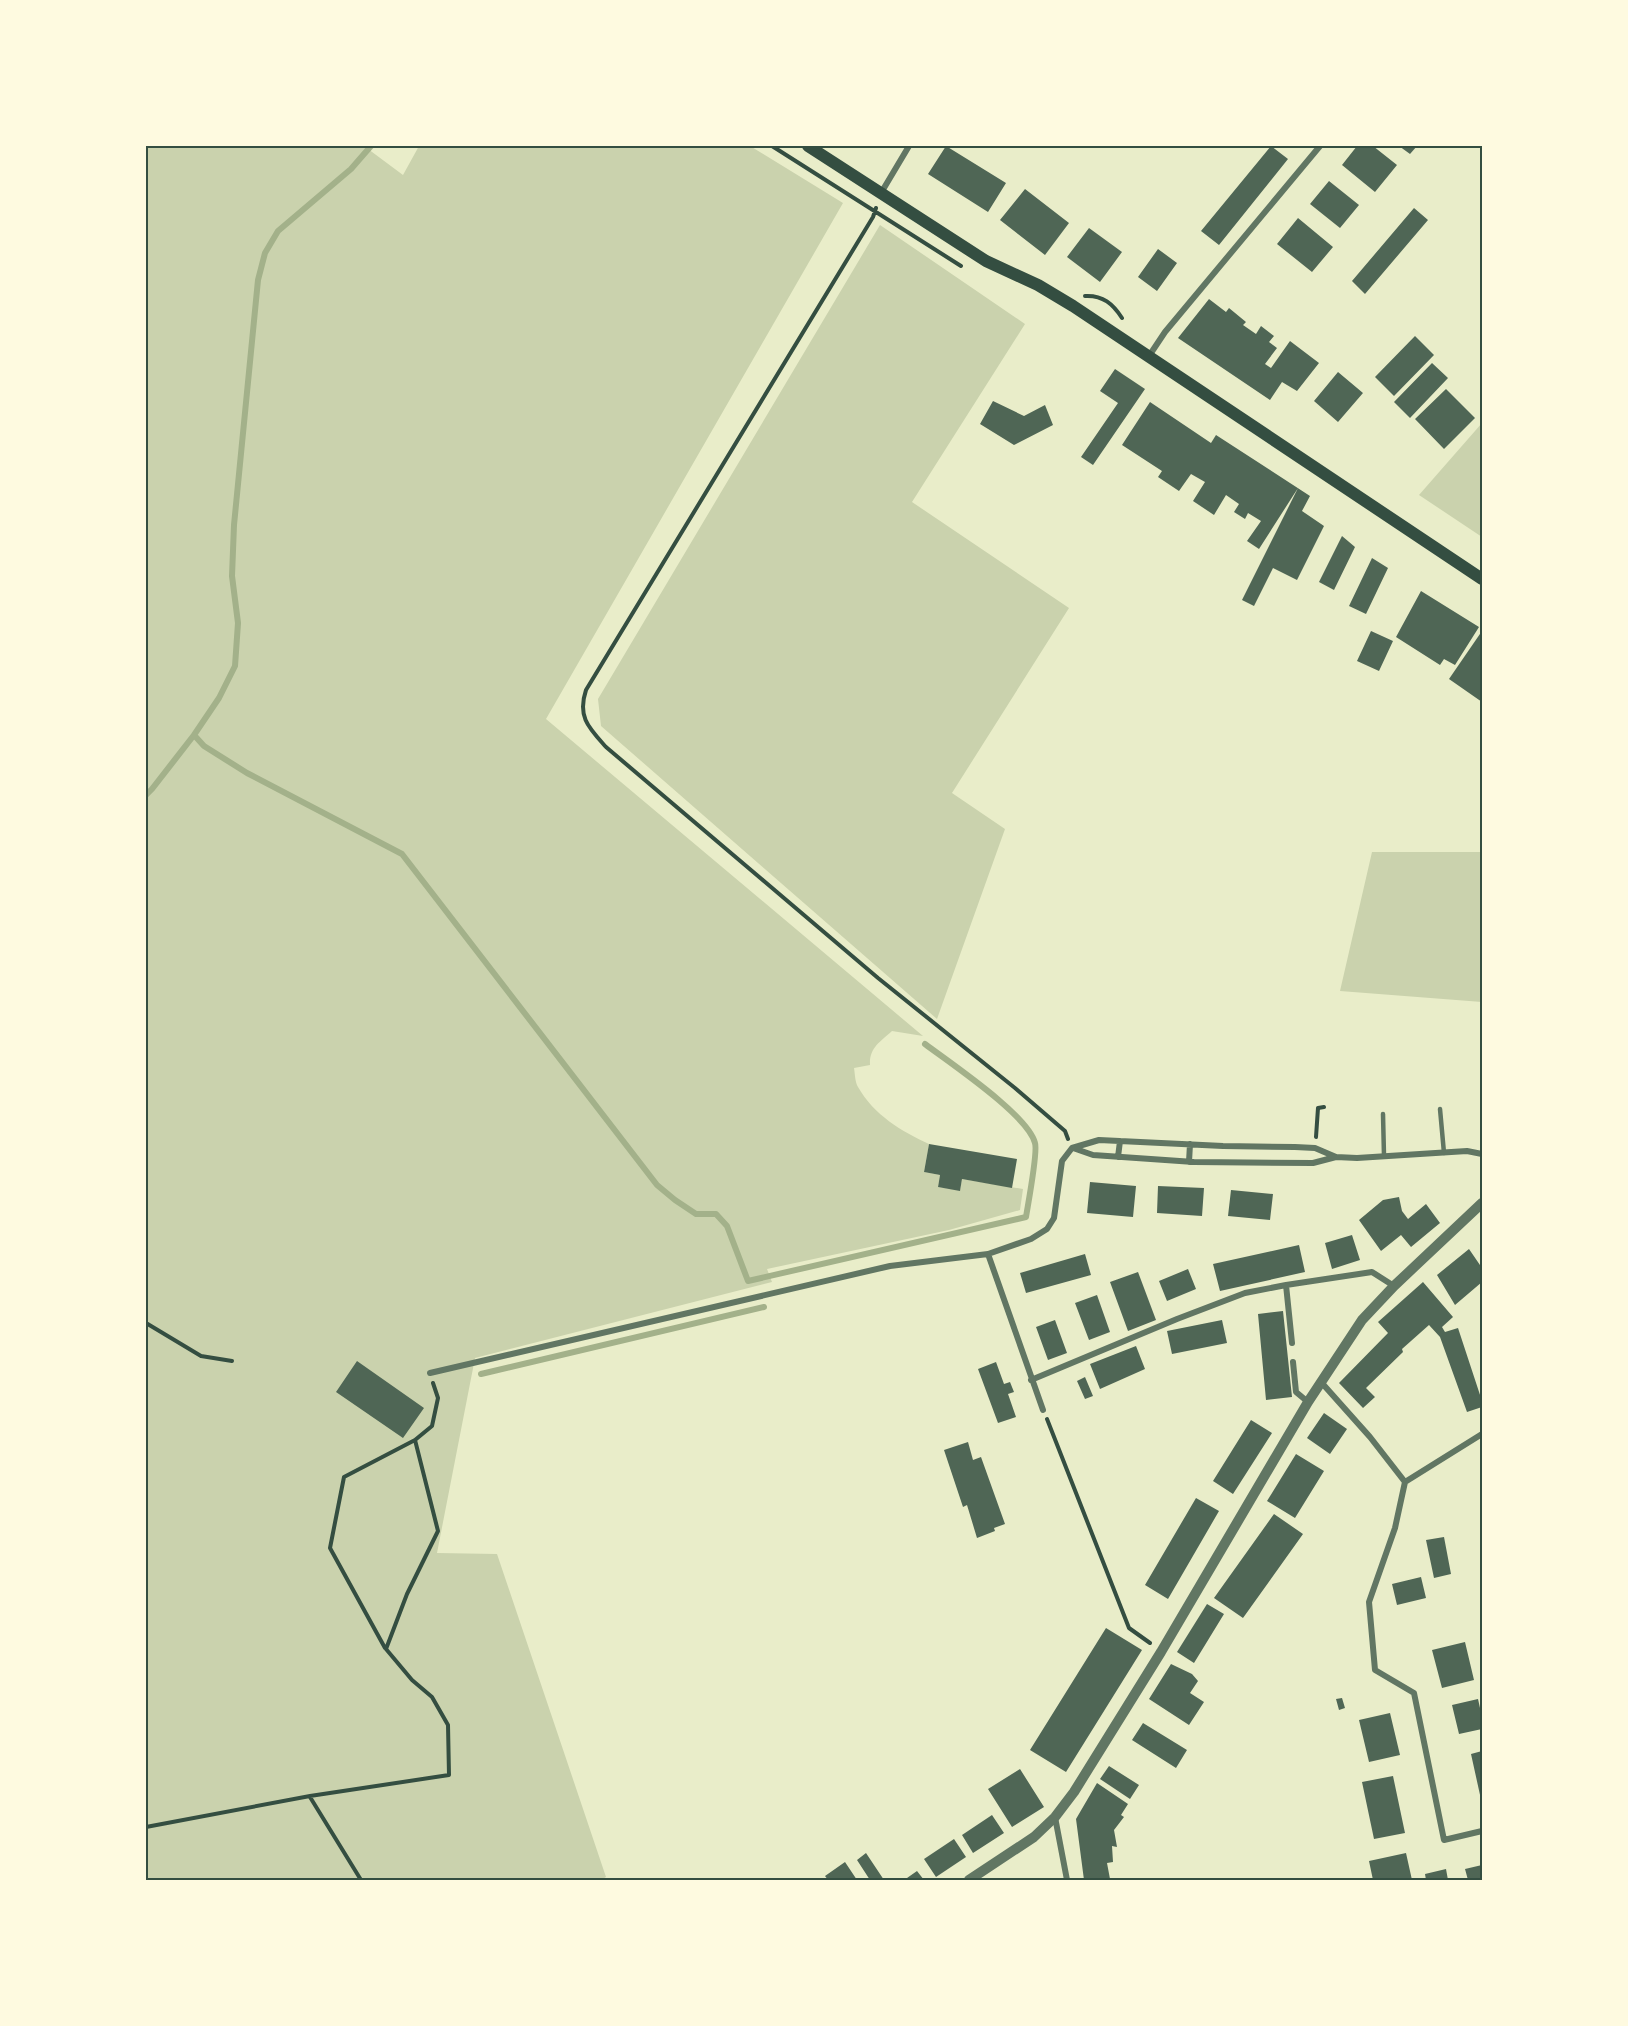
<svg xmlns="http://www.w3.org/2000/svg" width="1628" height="2026" font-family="'Open Sans',sans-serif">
<rect width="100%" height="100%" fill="#e9edc9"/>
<path fill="#cad2ad" d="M 148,146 L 364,146 L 403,175 L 419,146 L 750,146 L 843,203 L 546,719 L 923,1036 L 892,1031 C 880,1042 869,1048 870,1065 L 854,1068 C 855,1074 855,1082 858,1087 C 874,1115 901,1131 929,1144 L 924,1172 L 940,1175 L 938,1187 L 960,1190 L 962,1179 L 1023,1189 L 1020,1210 L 949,1230 L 767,1269 L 772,1282 L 475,1358 L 437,1553 L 497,1554 L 606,1877 L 601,1880 L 146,1880 L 146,149 Z
M 880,225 L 1025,324 L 912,502 L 1069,608 L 952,793 L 1005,829 L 937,1019 L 601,726 L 598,699 Z
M 1482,423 L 1482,537 L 1419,495 Z
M 1372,852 L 1482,852 L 1482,1002 L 1340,991 Z"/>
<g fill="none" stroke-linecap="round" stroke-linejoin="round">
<path stroke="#a3b18a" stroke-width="6" d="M 194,735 L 204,746 L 247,773 L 402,854 L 657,1185 L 675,1200 L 696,1214 L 716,1214 L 727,1226 L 748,1281 L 1026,1217 C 1028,1204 1038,1152 1035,1143 C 1028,1115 950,1063 925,1044
M 146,795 L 152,789 L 194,735 L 219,698 L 235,666 L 238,623 L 232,576 L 234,525 L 258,280 L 265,253 L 278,231 L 351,169 L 371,146
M 481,1374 L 764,1307"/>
</g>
<path fill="#4f6655" d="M 946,146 L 1006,183 L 988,212 L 928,174 Z
M 1271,146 L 1288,159 L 1219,245 L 1201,231 Z
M 1357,146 L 1373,146 L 1397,165 L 1375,192 L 1342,165 Z
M 1399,146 L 1417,146 L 1410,154 Z
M 1329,181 L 1359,205 L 1340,228 L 1310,204 Z
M 1025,189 L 1069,223 L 1045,255 L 1000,220 Z
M 1414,208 L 1428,220 L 1365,294 L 1352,281 Z
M 1298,218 L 1333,247 L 1312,272 L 1277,244 Z
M 1089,228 L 1122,252 L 1100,282 L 1067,257 Z
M 1158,249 L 1177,263 L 1157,291 L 1138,277 Z
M 1209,299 L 1226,312 L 1229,308 L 1246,322 L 1243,325 L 1256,334 L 1261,326 L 1274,336 L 1269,342 L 1277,348 L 1265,364 L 1271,368 L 1290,341 L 1319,363 L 1297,391 L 1282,382 L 1270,400 L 1178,338 Z
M 1415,336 L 1434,355 L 1394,396 L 1375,377 Z
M 1432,363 L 1448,378 L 1410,418 L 1394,402 Z
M 1115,369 L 1145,389 L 1093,465 L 1081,457 L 1118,403 L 1100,391 Z
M 1338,372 L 1363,393 L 1338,422 L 1314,401 Z
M 1446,389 L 1475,418 L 1444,449 L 1415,419 Z
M 993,401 L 1024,416 L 1045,405 L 1053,425 L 1014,445 L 980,424 Z
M 1150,402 L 1211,443 L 1216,435 L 1310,496 L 1302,511 L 1324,526 L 1297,580 L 1273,568 L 1254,606 L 1242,600 L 1298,488 L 1259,549 L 1247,541 L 1261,521 L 1248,513 L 1245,519 L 1234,512 L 1239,504 L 1226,495 L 1214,515 L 1193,501 L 1205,482 L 1191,474 L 1179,491 L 1158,477 L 1162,471 L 1122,445 Z
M 1342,536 L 1355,547 L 1334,590 L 1319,582 Z
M 1372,558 L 1388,568 L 1366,614 L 1349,606 Z
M 1421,591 L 1479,627 L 1455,665 L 1444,659 L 1440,665 L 1396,637 Z
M 1371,631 L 1393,641 L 1379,671 L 1357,661 Z
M 1482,631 L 1482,702 L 1449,679 Z
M 929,1144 L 1017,1159 L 1012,1188 L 962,1179 L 960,1191 L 938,1187 L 940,1175 L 924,1172 Z
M 1090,1182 L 1136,1186 L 1133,1217 L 1087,1213 Z
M 1158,1186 L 1204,1188 L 1202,1216 L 1157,1213 Z
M 1231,1190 L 1273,1194 L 1270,1220 L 1228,1216 Z
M 1399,1197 L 1402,1211 L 1408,1219 L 1426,1204 L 1440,1223 L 1411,1247 L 1401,1235 L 1381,1251 L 1359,1220 L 1383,1200 Z
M 1352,1235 L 1360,1260 L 1332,1269 L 1325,1243 Z
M 1299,1245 L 1305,1272 L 1220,1291 L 1213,1264 Z
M 1469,1249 L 1482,1268 L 1482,1282 L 1455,1305 L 1437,1275 Z
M 1085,1254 L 1091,1275 L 1026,1293 L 1020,1273 Z
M 1188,1269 L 1196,1289 L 1167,1301 L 1159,1281 Z
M 1138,1272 L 1156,1320 L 1128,1331 L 1110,1282 Z
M 1423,1282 L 1453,1317 L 1442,1327 L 1445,1332 L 1458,1328 L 1482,1401 L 1482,1407 L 1467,1412 L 1440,1337 L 1429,1325 L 1402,1349 L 1403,1352 L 1366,1388 L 1375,1397 L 1363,1408 L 1339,1383 L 1388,1333 L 1378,1322 Z
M 1097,1295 L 1110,1332 L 1089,1340 L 1075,1303 Z
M 1283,1311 L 1292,1397 L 1266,1400 L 1258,1314 Z
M 1055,1320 L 1067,1353 L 1048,1360 L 1036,1327 Z
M 1222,1320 L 1227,1343 L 1172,1354 L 1167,1331 Z
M 1136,1346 L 1145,1369 L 1100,1389 L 1090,1364 Z
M 357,1361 L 424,1408 L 403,1438 L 336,1392 Z
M 996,1362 L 1004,1384 L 1010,1382 L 1014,1392 L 1008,1394 L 1016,1417 L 998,1423 L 978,1369 Z
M 1085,1377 L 1093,1396 L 1085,1399 L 1077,1381 Z
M 1324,1413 L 1347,1429 L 1330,1454 L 1307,1438 Z
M 1251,1420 L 1272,1433 L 1233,1494 L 1213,1481 Z
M 968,1442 L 973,1460 L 981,1457 L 1005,1524 L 994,1528 L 995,1531 L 977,1538 L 967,1505 L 963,1507 L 944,1450 Z
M 1296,1454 L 1324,1471 L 1295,1518 L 1267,1501 Z
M 1196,1498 L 1219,1511 L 1168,1599 L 1145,1585 Z
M 1274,1514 L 1303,1534 L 1243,1618 L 1214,1598 Z
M 1444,1537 L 1451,1574 L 1434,1578 L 1426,1540 Z
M 1421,1577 L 1426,1598 L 1397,1605 L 1392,1584 Z
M 1207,1604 L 1224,1614 L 1194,1663 L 1177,1652 Z
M 1106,1628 L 1142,1650 L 1066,1772 L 1030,1750 Z
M 1465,1642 L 1474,1680 L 1442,1688 L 1432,1650 Z
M 1171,1664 L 1192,1674 L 1198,1681 L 1190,1693 L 1204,1702 L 1189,1725 L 1149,1699 Z
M 1342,1698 L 1345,1708 L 1339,1710 L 1336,1699 Z
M 1478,1699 L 1482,1717 L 1482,1729 L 1459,1734 L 1452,1705 Z
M 1390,1713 L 1400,1755 L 1369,1762 L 1359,1720 Z
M 1143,1723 L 1187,1750 L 1176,1768 L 1132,1740 Z
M 1482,1751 L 1482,1804 L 1471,1754 Z
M 1109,1766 L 1139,1785 L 1130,1799 L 1100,1779 Z
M 1020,1769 L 1044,1807 L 1012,1827 L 988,1789 Z
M 1393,1776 L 1405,1833 L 1374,1839 L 1362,1782 Z
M 1097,1783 L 1128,1804 L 1121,1815 L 1124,1817 L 1114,1830 L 1117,1847 L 1112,1846 L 1113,1862 L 1107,1863 L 1110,1879 L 1084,1880 L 1076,1819 Z
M 992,1815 L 1004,1833 L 973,1853 L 962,1835 Z
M 954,1839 L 966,1857 L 936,1877 L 924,1859 Z
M 866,1853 L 884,1880 L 870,1880 L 857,1860 Z
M 1406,1853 L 1412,1880 L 1373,1880 L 1369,1861 Z
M 845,1862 L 857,1880 L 828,1880 L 825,1876 Z
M 1482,1865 L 1482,1880 L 1468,1880 L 1465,1869 Z
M 1446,1869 L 1448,1880 L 1426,1880 L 1425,1874 Z
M 917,1871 L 924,1880 L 903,1880 L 907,1878 Z"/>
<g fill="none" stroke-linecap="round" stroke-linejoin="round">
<path stroke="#344e41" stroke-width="4" d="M 772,146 L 961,266
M 876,208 L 873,217 L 586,690 C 577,717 589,728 606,747 L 878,978 L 1015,1088 L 1065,1131 L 1068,1139
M 1085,296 C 1103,295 1113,304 1122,318
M 1316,1137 L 1318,1108 L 1324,1107
M 146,1323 L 201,1356 L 232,1361
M 1047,1419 L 1129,1628 L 1150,1643
M 385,1648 L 330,1548 L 344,1477 L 415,1440
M 310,1797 L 361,1880
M 146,1827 L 310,1796 L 449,1775 L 448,1725 L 432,1697 L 412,1680 L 386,1649 L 407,1594 L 438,1531 L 415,1440 L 432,1426 L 438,1398 L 433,1383"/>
<path stroke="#617663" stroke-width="4.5" d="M 1440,1109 L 1444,1153
M 1383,1114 L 1384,1156"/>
<path stroke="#617663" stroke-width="6" d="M 881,193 L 909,146
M 1149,356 L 1165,332 L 1320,146
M 1073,1148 L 1093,1155 L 1194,1162 L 1313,1163 L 1336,1157 L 1357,1158 L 1467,1151 L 1482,1154
M 1118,1157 L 1120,1141
M 1189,1162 L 1190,1144
M 988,1254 L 1043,1410
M 1286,1285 L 1292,1343
M 1293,1362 L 1296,1392 L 1308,1402
M 430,1373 L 890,1266 L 988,1254 L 1031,1239 L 1047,1229 L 1054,1218 L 1062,1161 L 1072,1148 L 1099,1140 L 1223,1146 L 1295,1147 L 1315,1148 L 1336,1157
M 1031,1380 L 1177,1319 L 1245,1293 L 1286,1285 L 1372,1272 L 1394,1286
M 1321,1382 L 1370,1437 L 1405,1482 L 1395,1528 L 1369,1602 L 1375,1670 L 1414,1693 L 1444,1840 L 1482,1831
M 1405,1482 L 1482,1434
M 1055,1817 L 1067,1880"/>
<path stroke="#617663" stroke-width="10" d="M 969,1880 L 1034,1837 L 1055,1817 L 1074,1792 L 1161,1652 L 1308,1402 L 1362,1320 L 1394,1286 L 1482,1203"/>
<path stroke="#344e41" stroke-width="12" d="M 808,146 L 986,261 L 1038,285 L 1073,306 L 1482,579"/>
</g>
<rect width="1628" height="2026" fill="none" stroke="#fefae0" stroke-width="294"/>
<rect x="147" y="147" width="1334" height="1732" fill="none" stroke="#344e41" stroke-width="2"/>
</svg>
